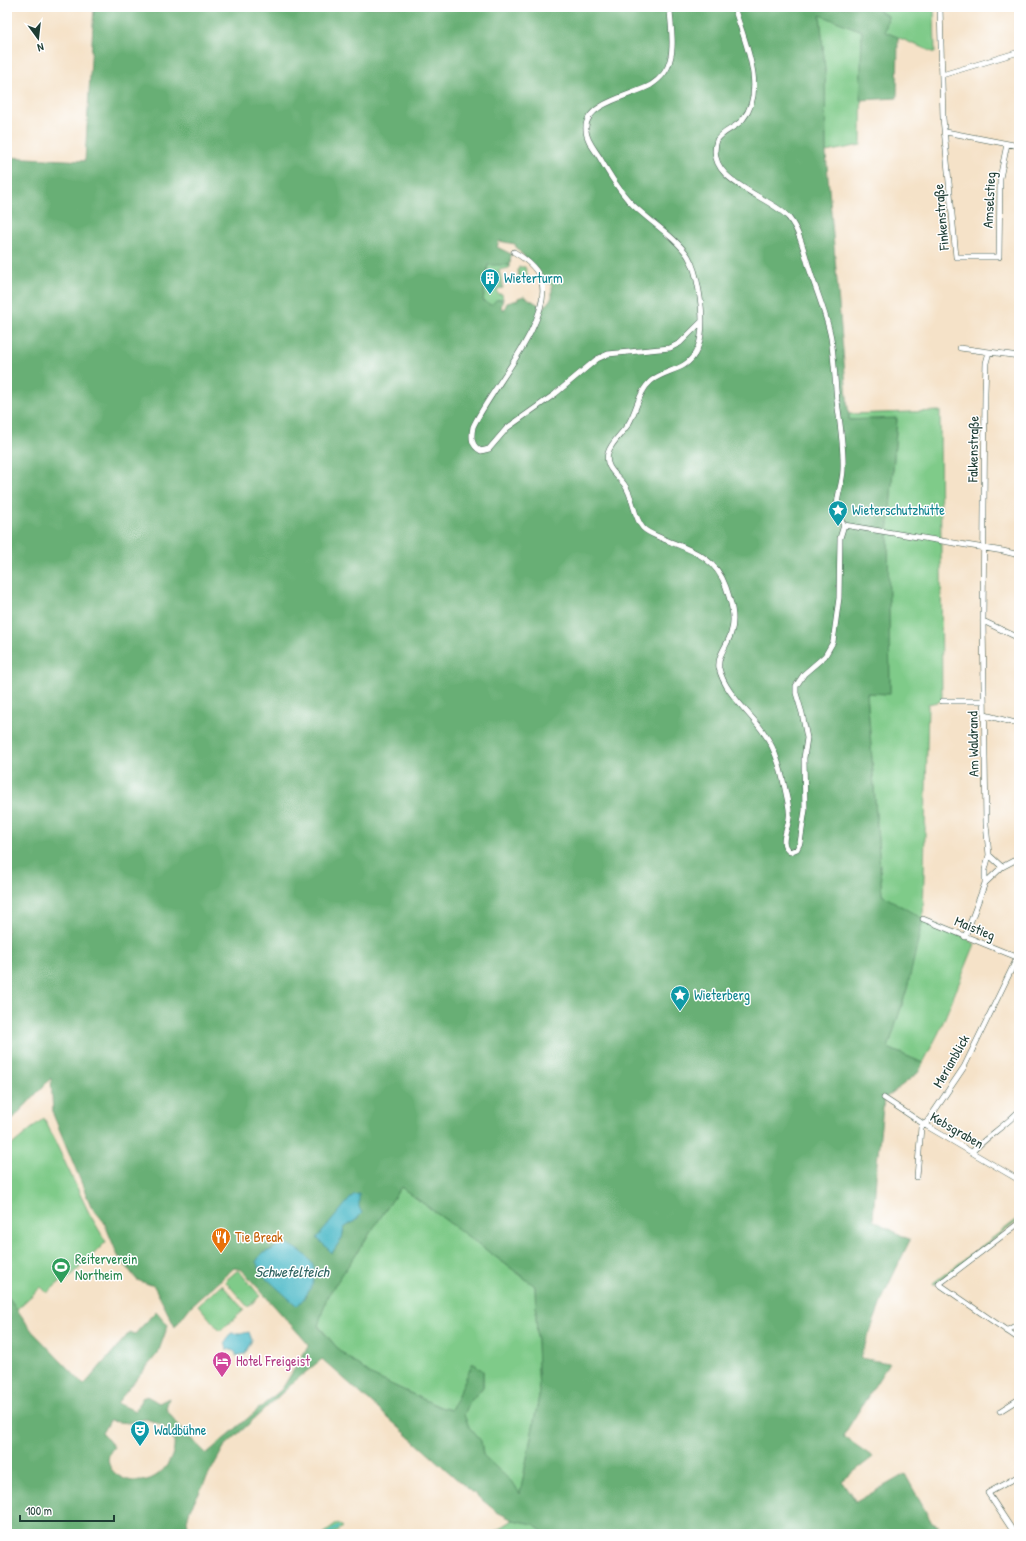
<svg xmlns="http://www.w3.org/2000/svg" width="1026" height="1541" font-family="'Patrick Hand',sans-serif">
<rect width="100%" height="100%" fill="#fff"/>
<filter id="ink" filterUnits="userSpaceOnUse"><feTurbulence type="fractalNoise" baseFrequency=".025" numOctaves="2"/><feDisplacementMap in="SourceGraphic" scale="8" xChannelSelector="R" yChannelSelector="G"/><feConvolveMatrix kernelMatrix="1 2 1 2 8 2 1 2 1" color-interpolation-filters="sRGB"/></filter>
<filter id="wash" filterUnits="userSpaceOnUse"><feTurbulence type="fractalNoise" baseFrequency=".012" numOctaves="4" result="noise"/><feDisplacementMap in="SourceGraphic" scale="16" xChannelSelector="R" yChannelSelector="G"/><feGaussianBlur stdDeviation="0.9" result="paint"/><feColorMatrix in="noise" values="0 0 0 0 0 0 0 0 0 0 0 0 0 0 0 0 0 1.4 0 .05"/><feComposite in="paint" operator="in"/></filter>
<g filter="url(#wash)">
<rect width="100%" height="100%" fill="#f5e2c8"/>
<path fill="#7fcb89" stroke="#4f845e" d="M 872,7 L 934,7 L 935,53 L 885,32 L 888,16 Z
M 820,14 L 862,31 L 861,145 L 826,152 L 825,70 Z
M 488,264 L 510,265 L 509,268 L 499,270 L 503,288 L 497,289 L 498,294 L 502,294 L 503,299 L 496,300 L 491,305 L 483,301 Z
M 519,267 L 525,267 L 529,281 L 519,282 L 518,270 Z
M 940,411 L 942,701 L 928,704 L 923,919 L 965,937 L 975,944 L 939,1032 L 923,1063 L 888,1048 L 907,989 L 922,919 L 882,895 L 867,693 L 890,694 L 888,534 L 897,419 L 849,420 L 849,414 Z
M 44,1118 L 89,1213 L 106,1242 L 66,1281 L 62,1280 L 47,1293 L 41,1287 L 17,1309 L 7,1295 L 7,1149 Z
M 401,1187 L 535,1286 L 539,1396 L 520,1494 L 483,1455 L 481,1441 L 469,1427 L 464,1415 L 469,1403 L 483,1387 L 483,1371 L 473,1363 L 451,1410 L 440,1407 L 371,1375 L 340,1351 L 318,1325 L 327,1297 Z
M 1019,1218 L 1019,1220 L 934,1285 L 933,1283 Z
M 238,1270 L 260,1296 L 248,1307 L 225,1281 Z
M 222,1285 L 244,1310 L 220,1331 L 198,1305 Z
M 513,1520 L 534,1524 L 545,1534 L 491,1534 Z
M 338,1523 L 343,1527 L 333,1534 L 323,1534 Z"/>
<path fill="#67af75" stroke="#437654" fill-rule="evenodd" d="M 94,7 L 872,7 L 888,16 L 885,32 L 898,37 L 897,98 L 860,100 L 862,31 L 820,15 L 825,70 L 826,154 L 849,420 L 897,418 L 888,534 L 890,694 L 867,693 L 882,895 L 923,919 L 907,989 L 888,1048 L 923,1063 L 918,1073 L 884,1099 L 877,1162 L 873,1220 L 910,1240 L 885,1292 L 860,1358 L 889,1363 L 843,1436 L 873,1457 L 842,1481 L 856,1502 L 905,1474 L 932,1523 L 939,1526 L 932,1534 L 545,1534 L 534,1524 L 513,1520 L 497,1512 L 460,1482 L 322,1359 L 296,1380 L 224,1447 L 190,1509 L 187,1521 L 190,1534 L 7,1534 L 7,1295 L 32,1331 L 84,1385 L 130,1332 L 135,1334 L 156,1311 L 168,1325 L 158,1353 L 117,1403 L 135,1411 L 142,1398 L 147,1396 L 159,1403 L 169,1398 L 166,1408 L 176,1423 L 206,1454 L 282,1389 L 309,1345 L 242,1270 L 234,1268 L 191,1306 L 175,1327 L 154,1286 L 137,1280 L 118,1256 L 104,1222 L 91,1206 L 53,1114 L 51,1078 L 7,1125 L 7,157 L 85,161 ZM 499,241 L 515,244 L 517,249 L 552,286 L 552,297 L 543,309 L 539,309 L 539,305 L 524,296 L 518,298 L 518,300 L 507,303 L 504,310 L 501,308 L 503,299 L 496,300 L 491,305 L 483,301 L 488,265 L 510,265 L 511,254 L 497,247 ZM 401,1187 L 535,1286 L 539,1396 L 520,1494 L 514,1484 L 483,1455 L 481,1441 L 469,1427 L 464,1415 L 469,1403 L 483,1387 L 483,1371 L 473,1363 L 451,1410 L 440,1407 L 371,1375 L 340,1351 L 318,1326 L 327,1297 ZM 356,1220 L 344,1228 L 342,1238 L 332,1253 L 318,1238 L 329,1225 ZM 283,1242 L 309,1288 L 306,1297 L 289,1298 C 272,1284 268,1274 261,1254 L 271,1250 ZM 145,1419 C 158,1422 171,1428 174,1442 C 175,1449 172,1458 167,1465 C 143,1500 91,1471 114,1447 L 102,1433 L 109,1421 L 128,1423 Z"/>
<path fill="#4dbac8" stroke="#367c7e" d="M 359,1194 L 359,1207 L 362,1213 L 356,1220 L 344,1228 L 342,1238 L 332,1253 L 317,1238 L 353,1195 Z
M 283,1242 C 320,1257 324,1278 297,1306 L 264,1276 L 256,1262 L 261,1254 L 271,1250 Z
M 249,1332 L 252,1340 L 245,1354 L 236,1356 L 236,1353 L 229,1348 L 227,1350 L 225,1342 L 231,1333 L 240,1334 Z"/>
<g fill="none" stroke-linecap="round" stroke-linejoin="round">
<path stroke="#4dbac8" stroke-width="2" d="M 327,1534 L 339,1527"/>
</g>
</g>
<g filter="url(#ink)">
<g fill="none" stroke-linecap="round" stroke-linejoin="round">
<defs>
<path id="minor" d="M 670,7 C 670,23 675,44 670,60 C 668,70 660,79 651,85 C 634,95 583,103 586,130 C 586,140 595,150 600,158 C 609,174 618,189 630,202 C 647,220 675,236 688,256 C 694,266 697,279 699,291 C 703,314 707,351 684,365 C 674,371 661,373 651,381 C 639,391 637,409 629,423 C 623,433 611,442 608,453 C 604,467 617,475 624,484 C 634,497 633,517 643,528 C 648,533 655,535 661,538 C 689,550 715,555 726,587 C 731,602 736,618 731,633 C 728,645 717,655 719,668 C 725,694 750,712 764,733 C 778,752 783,779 788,803 C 789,808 790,813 789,818 C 788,830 778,844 790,852 L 797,849 L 800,843 L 805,810 L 804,758 L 807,738 L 802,713 L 796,693 L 796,686 L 804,674 L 825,656 L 833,642 L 839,598 L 840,538 L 844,525
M 734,7 C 743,38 768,89 743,119 C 736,128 724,130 717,140 C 703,182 770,195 789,218 C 801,233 805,256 811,274 C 818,295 827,316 831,338 C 834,359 835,380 837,401 C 840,424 844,447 843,470 C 842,492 830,504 844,525
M 940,7 L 943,118 L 956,257 L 999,257 L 1000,178 L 1007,144
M 942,75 L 1019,52
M 946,132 L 1019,146
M 514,252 C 526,259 539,269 542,283 C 551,323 489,391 473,427 C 471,437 471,446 481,451 L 489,449 L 507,428 L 555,394 L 597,359 L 608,354 L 670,348 L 680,343 L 701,322
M 960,348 L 1019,356
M 844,525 L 1003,551 L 1019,555
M 983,621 L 1019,638
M 942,701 L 984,701
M 985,715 L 1019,724
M 989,855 L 1002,867
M 985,883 L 1002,867 L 1019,858
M 923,919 L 1019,958
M 965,937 L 985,883 L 985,870 L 989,855 L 986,824 L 983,621 L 985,392 L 986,363 L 989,352
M 884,1098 L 925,1125 L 1019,1180
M 972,1152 C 986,1137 1004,1127 1019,1111
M 917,1177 L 921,1127 L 925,1125 L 964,1067 L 1019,954
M 1019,1223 L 939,1284 L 1019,1339
M 1006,1331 L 1019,1324
M 1000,1411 L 1019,1399
M 1015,1534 L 988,1493 L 1019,1476"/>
</defs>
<use href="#minor" stroke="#3f564a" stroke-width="6"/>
<use href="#minor" stroke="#fff" stroke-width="5"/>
</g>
</g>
<defs>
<symbol id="building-pin" viewBox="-11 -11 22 30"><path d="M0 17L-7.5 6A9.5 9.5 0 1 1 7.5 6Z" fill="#0f9aa8" stroke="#fff"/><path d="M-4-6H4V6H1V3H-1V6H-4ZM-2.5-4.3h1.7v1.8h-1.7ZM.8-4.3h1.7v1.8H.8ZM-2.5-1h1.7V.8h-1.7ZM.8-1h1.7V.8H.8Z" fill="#fff"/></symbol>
<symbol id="sight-pin" viewBox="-11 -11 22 30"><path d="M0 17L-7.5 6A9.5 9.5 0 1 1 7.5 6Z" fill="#0f9aa8" stroke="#fff"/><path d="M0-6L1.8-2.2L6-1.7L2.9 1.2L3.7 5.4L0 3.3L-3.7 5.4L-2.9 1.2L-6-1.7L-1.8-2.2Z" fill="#fff"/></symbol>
<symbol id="restaurant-pin" viewBox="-11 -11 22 30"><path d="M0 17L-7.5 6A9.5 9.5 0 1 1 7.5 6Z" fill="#e8710a" stroke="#fff"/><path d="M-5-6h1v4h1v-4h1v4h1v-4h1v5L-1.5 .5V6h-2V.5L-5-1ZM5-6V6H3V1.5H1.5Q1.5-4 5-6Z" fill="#fff"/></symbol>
<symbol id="stadium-pin" viewBox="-11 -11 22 30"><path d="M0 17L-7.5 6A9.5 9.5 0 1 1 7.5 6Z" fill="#2e9e5b" stroke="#fff"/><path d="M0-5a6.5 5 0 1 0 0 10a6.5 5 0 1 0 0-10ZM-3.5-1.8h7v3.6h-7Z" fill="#fff"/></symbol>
<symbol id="hotel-pin" viewBox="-11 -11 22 30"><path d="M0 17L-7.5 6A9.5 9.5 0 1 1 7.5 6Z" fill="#d1479c" stroke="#fff"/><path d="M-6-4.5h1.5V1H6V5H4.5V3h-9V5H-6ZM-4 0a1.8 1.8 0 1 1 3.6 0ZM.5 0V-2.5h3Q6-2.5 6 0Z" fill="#fff"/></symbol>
<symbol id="theatre-pin" viewBox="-11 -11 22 30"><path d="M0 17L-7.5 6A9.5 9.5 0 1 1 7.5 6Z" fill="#0f9aa8" stroke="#fff"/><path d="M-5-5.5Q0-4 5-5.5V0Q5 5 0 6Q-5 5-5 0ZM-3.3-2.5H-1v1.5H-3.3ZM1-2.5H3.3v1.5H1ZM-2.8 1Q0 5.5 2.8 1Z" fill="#fff"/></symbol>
</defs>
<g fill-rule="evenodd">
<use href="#building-pin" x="479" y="267" width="22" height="30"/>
<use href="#sight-pin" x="827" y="499" width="22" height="30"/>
<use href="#sight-pin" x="669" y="984" width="22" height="30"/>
<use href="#restaurant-pin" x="210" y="1226" width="22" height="30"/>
<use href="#stadium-pin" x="50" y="1256" width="22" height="30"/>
<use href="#hotel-pin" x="211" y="1350" width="22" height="30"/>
<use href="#theatre-pin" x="129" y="1419" width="22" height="30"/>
</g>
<g text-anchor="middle" stroke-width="3" stroke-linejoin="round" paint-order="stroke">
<g font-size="14" fill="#1f3d34" stroke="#fff">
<text transform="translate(989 200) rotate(-87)" y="5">Amselstieg</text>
<text transform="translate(941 217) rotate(-95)" y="5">Finkenstraße</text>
<text transform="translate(973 449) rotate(-89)" y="5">Falkenstraße</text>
<text transform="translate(973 744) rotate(-91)" y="5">Am Waldrand</text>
<text transform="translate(975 928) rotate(22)" y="5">Maistieg</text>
<text transform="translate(951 1061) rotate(-60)" y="5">Merianblick</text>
<text transform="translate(957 1130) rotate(30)" y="5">Kebsgraben</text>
</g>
<g font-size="14" fill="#0d838f" stroke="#fff" text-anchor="start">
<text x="504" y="283">Wieterturm</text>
<text x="852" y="515">Wieterschutzhütte</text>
<text x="694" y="1000">Wieterberg</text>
<text x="154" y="1435">Waldbühne</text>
</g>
<g font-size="14" fill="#c56008" stroke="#fff" text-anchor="start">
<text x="235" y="1242">Tie Break</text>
</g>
<g font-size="14" fill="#27864d" stroke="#fff" text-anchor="start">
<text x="75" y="1264">Reiterverein<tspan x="75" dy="16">Northeim</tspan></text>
</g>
<g font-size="14" fill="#b23c85" stroke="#fff" text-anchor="start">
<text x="236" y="1366">Hotel Freigeist</text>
</g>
<g font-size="15" font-style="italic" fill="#2d6260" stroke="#fff">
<text x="292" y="1277">Schwefelteich</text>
</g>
</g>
<rect width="1026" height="1541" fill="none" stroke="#fff" stroke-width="24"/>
<g transform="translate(38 38) rotate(165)" stroke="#ffffff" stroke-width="3" paint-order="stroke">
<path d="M0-3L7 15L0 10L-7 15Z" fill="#1f3d34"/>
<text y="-6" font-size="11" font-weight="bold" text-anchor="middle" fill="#1f3d34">N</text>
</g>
<path d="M20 1515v6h94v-6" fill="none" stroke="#1f3d34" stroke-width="2"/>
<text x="26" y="1515" font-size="12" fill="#1f3d34" stroke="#ffffff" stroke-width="3" paint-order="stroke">100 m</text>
</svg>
